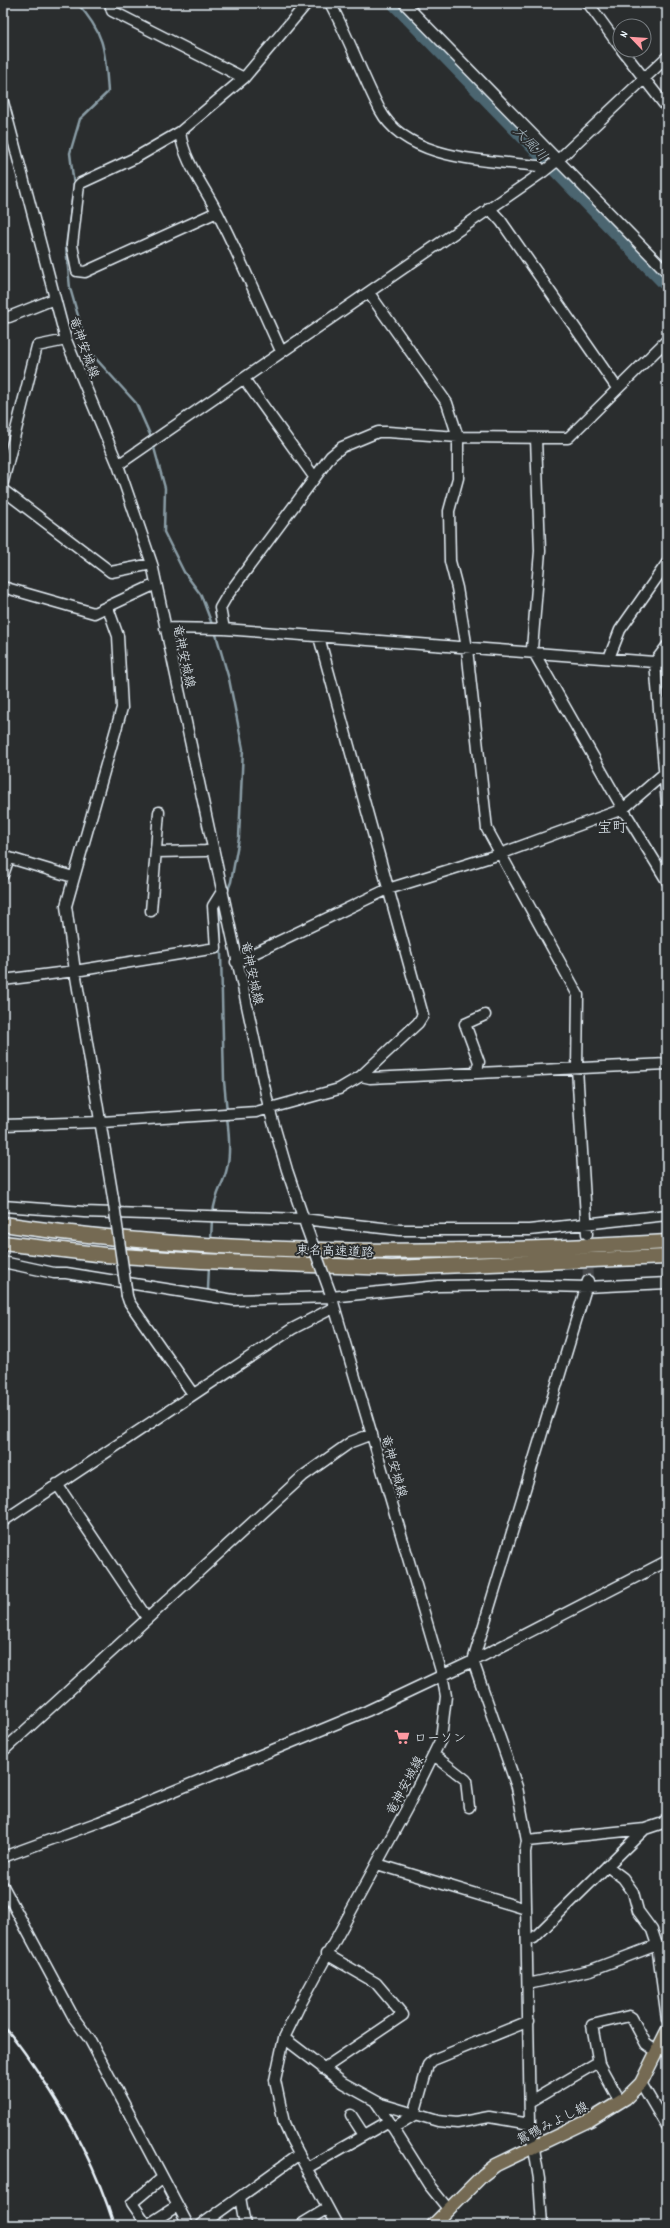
<svg xmlns="http://www.w3.org/2000/svg" width="670" height="2228" font-family="Dekko,'Klee One',sans-serif">
<rect width="100%" height="100%" fill="#2a2d2e"/>
<filter id="ink" filterUnits="userSpaceOnUse"><feTurbulence type="fractalNoise" baseFrequency=".025" numOctaves="2"/><feDisplacementMap in="SourceGraphic" scale="8" xChannelSelector="R" yChannelSelector="G"/><feConvolveMatrix kernelMatrix="1 2 1 2 8 2 1 2 1" color-interpolation-filters="sRGB"/></filter>
<g filter="url(#ink)">
<g fill="none" stroke-linecap="round" stroke-linejoin="round">
<path stroke="#8a9da6" stroke-width="2.5" d="M 77,3 C 106,35 105,51 108,92 L 80,119 L 70,153 L 74,186 L 66,247 L 70,288 L 88,350 L 136,403 L 152,439
M 153,444 L 165,488 L 164,532 L 184,572 L 201,595 L 213,627
M 215,631 L 229,679 L 243,749 L 239,838 L 231,882 L 227,892
M 222,906 L 220,910 L 224,1081 L 227,1112
M 213,1213 C 215,1193 224,1184 227,1168 C 231,1152 229,1133 227,1117
M 211,1241 L 212,1218
M 208,1289 L 209,1266"/>
<path stroke="#4b6570" stroke-width="16" d="M 395,3 L 667,284"/>
<path stroke="#464a4c" stroke-width="10" stroke-dasharray="10 5" stroke-linecap="butt" d="M 587,1254 L 588,1281"/>
<defs>
<path id="minor" d="M 110,3 L 112,11 L 244,78
M 330,3 C 349,38 362,75 380,110 C 407,161 488,160 538,166 L 543,172
M 404,3 L 667,272
M 588,3 L 620,47
M 622,50 L 667,108
M 3,102 L 66,340 L 118,465 L 152,564 L 269,1108 L 287,1170 L 306,1226
M 180,132 C 184,162 204,186 217,212 C 240,257 260,305 281,351
M 489,208 L 501,221 L 617,388
M 217,212 L 85,272 L 77,271 L 72,245 L 79,185 L 81,183 L 135,158 L 180,132 L 244,78 L 307,3
M 369,293 L 447,403 L 458,437 L 458,478 L 449,511 L 450,561 L 457,588 L 467,649 L 487,829 L 578,995 L 577,1068 L 587,1234
M 3,317 L 9,317 L 54,299
M 244,379 L 315,478
M 536,438 L 540,551 L 532,649 L 623,809 L 667,881
M 118,465 L 543,172 L 558,160 L 667,57
M 3,482 L 37,346 L 66,340
M 3,490 L 111,572 L 152,564
M 3,587 L 94,613 L 156,584
M 108,608 L 118,636 L 122,708 L 66,906 L 75,971 L 113,1198
M 165,628 L 224,629 L 667,663
M 224,629 L 220,608 L 227,596 L 331,456 L 342,447 L 378,432 L 388,432 L 458,437 L 568,438 L 667,340
M 667,646 L 655,662 L 667,804
M 609,658 L 620,630 L 667,563
M 156,852 L 206,851 L 213,848
M 3,856 L 73,877
M 3,875 L 9,858
M 151,911 L 159,812
M 236,962 L 388,889 L 500,854 L 623,809 L 667,771
M 3,980 L 75,971 L 216,948 L 213,906 L 223,890
M 476,1073 L 479,1062 L 465,1024 L 485,1015
M 361,1076 L 370,1078 L 667,1064
M 3,1125 L 102,1122 L 256,1112 L 339,1089 L 361,1076 L 418,1023 L 423,1015 L 319,637
M 3,1206 L 84,1212 L 303,1219 L 400,1230 L 529,1230 L 667,1215
M 3,1262 L 54,1273 L 66,1273 L 234,1300 L 331,1297 L 438,1286 L 513,1285 L 586,1287 L 667,1283
M 330,1292 L 442,1674 L 446,1696 L 441,1739 L 407,1808 L 300,2005 L 284,2038 L 275,2080 L 284,2123 L 292,2141 L 337,2225
M 127,1296 L 129,1302 L 193,1394
M 57,1484 L 147,1618
M 3,1521 L 292,1329 L 333,1308
M 3,1751 L 303,1476 L 351,1442 L 372,1434
M 434,1755 L 466,1780 L 469,1807
M 527,1841 L 645,1829 L 663,1823 L 667,1818
M 3,1857 L 99,1822 L 367,1711 L 473,1661 L 667,1561
M 377,1864 L 526,1909
M 607,1866 L 623,1878 L 633,1892 L 638,1911 L 652,1930 L 657,1945 L 667,2019
M 3,1886 L 74,2018 L 90,2040 L 105,2068 L 188,2225
M 527,1941 L 534,1938 L 645,1829
M 528,1984 L 591,1970 L 657,1945 L 667,1946
M 284,2038 L 343,2083 L 381,2104 L 438,2121 L 457,2123 L 489,2117 L 530,2124
M 323,2069 L 403,2015 L 376,1983 L 326,1954
M 641,2083 L 667,2127
M 530,2102 L 598,2062
M 620,2102 L 599,2064 L 592,2025 L 629,2016 L 632,2018 L 646,2044 L 656,2051
M 351,2115 L 364,2135
M 390,2123 L 429,2185 L 449,2210
M 393,2128 L 414,2115 L 428,2065 L 433,2060 L 529,2021
M 307,2168 L 389,2121 L 376,2102
M 162,2178 L 132,2203 L 145,2222 L 149,2224 L 177,2206
M 240,2197 L 245,2225
M 201,2225 L 298,2155
M 300,2225 L 328,2208
M 542,2225 L 539,2179 L 530,2124 L 525,1852 L 527,1841 L 517,1787 L 473,1661 L 588,1281"/>
<path id="major" d="M 433,2225 L 483,2175 L 496,2165 L 590,2120 L 626,2098 L 641,2083 L 667,2031"/>
<path id="highway" d="M 3,1224 C 223,1257 446,1255 667,1242
M 3,1243 L 105,1255 L 201,1261 L 392,1268 L 667,1257"/>
</defs>
<use href="#minor" stroke="#e8f1f8" stroke-width="13"/>
<use href="#major" stroke="#e8f1f8" stroke-width="15"/>
<use href="#highway" stroke="#e8f1f8" stroke-width="17"/>
<use href="#minor" stroke="#2a2d2e" stroke-width="10"/>
<use href="#major" stroke="#756b52" stroke-width="12"/>
<use href="#highway" stroke="#756b52" stroke-width="14"/>
<path stroke="#e8f1f8" stroke-width="2.5" d="M 3,2026 C 17,2040 27,2056 38,2072 C 71,2120 97,2170 114,2225"/>
<defs>
<path id="minor-bridge" d="M 113,1198 L 127,1296
M 306,1226 L 330,1292"/>
</defs>
<use href="#minor-bridge" stroke="#e8f1f8" stroke-width="13" stroke-linecap="butt"/>
<use href="#minor-bridge" stroke="#2a2d2e" stroke-width="10"/>
</g>
</g>
<defs>
<symbol id="supermarket-bare" viewBox="-9 -9 18 18"><path d="M-6-5.5h2.5l.6 2H6L4.5 2H-2.5L-4.4-4H-6ZM-1.5 3.2a1.3 1.3 0 1 0 .1 0ZM3 3.2a1.3 1.3 0 1 0 .1 0Z" fill="#ff9aa2" stroke="#2a2d2e" stroke-width="2.5" paint-order="stroke"/></symbol>
</defs>
<g fill-rule="evenodd">
<use href="#supermarket-bare" x="391" y="1726" width="22" height="22"/>
</g>
<g text-anchor="middle" stroke-width="4" stroke-linejoin="round" paint-order="stroke">
<g font-size="13" fill="#e8f1f8" stroke="#2a2d2e">
<text transform="translate(85 347) rotate(70)" y="5">竜神安城線</text>
<text transform="translate(185 656) rotate(78)" y="5">竜神安城線</text>
<text transform="translate(253 973) rotate(78)" y="5">竜神安城線</text>
<text transform="translate(335 1250) rotate(2)" y="5">東名高速道路</text>
<text transform="translate(395 1466) rotate(74)" y="5">竜神安城線</text>
<text transform="translate(404 1785) rotate(-62)" y="5">竜神安城線</text>
<text transform="translate(552 2122) rotate(-27)" y="5">鴛鴨みよし線</text>
</g>
<g font-size="13" fill="#e8f1f8" stroke="#2a2d2e" text-anchor="start">
<text x="414" y="1742">ローソン</text>
</g>
<g font-size="14" font-style="italic" fill="#a9b9c2" stroke="#2a2d2e">
<text transform="translate(531 143) rotate(46)" y="5">大風川</text>
</g>
<g font-size="15" fill="#e8f1f8" stroke="#2a2d2e">
<text x="612" y="832">宝町</text>
</g>
</g>
<rect width="670" height="2228" fill="none" stroke="#2a2d2e" stroke-width="16"/>
<rect x="8" y="8" width="654" height="2212" fill="none" stroke="#e8f1f8" stroke-width="1.5" filter="url(#ink)"/>
<g transform="translate(632 38) rotate(295)"><circle r="19" fill="#2a2d2e" stroke="#767b7f"/>
<path d="M0-3L7 15L0 10L-7 15Z" fill="#ff9aa2"/>
<text y="-6" font-size="11" font-weight="bold" text-anchor="middle" fill="#e8f1f8">N</text>
</g>
</svg>
